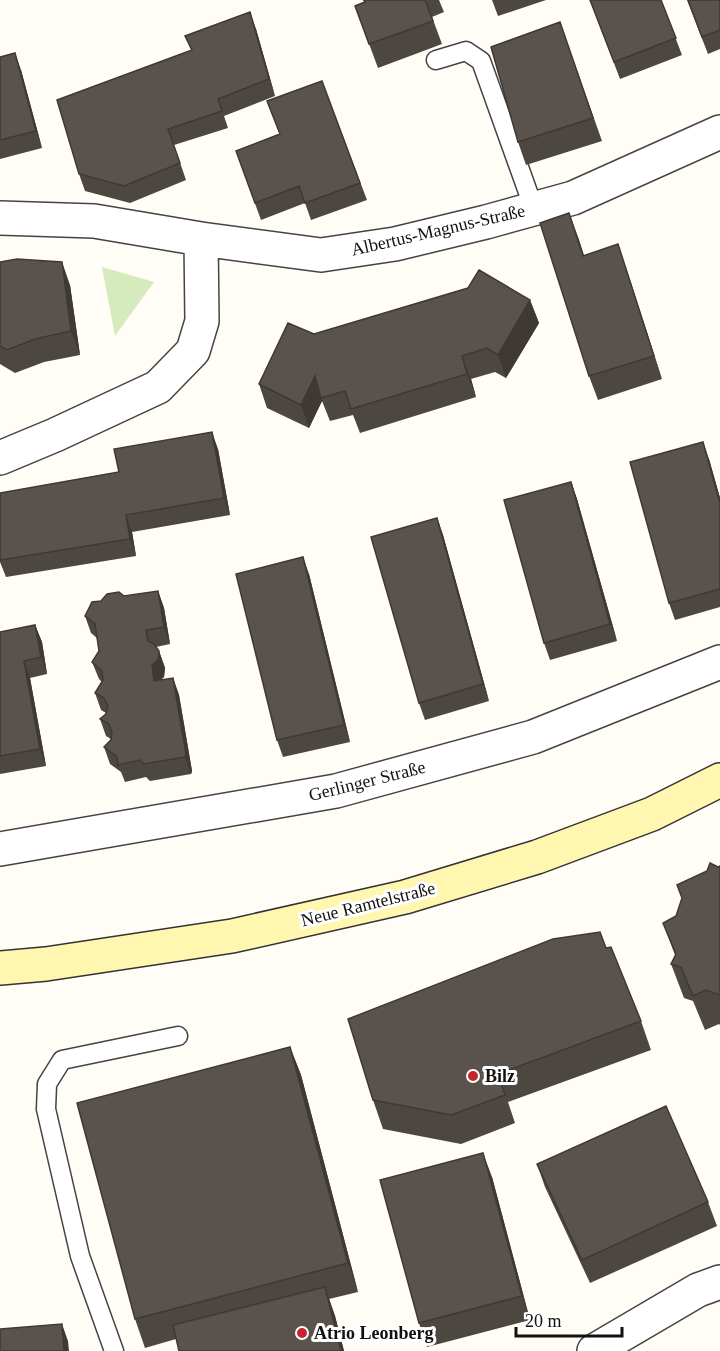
<svg xmlns="http://www.w3.org/2000/svg" width="720" height="1351" font-family="Georgia,serif">
<rect width="100%" height="100%" fill="#fffdf5"/>
<path fill="#d5ebbd" d="M 102,267 L 154,282 L 115,336 Z"/>
<g fill="none" stroke-linecap="round" stroke-linejoin="round">
<defs>
<path id="service" d="M 436,60 L 466,51 L 481,61 L 534,209
M 114,1351 L 80,1256 L 46,1109 L 47,1084 L 62,1060 L 178,1036"/>
<path id="minor" d="M 0,218 L 94,221 L 201,239 L 321,255 L 395,244 L 486,222 L 573,198 L 720,132
M 0,458 L 55,435 L 158,387 L 193,351 L 202,321 L 201,239
M 0,849 L 336,791 L 533,737 L 720,662
M 594,1351 L 698,1290 L 720,1282"/>
<path id="secondary" d="M 0,968 L 46,964 L 232,936 L 405,897 L 537,857 L 652,814 L 720,780"/>
</defs>
<use href="#service" stroke="#444" stroke-width="21"/>
<use href="#minor" stroke="#444" stroke-width="36"/>
<use href="#secondary" stroke="#333" stroke-width="36"/>
<use href="#service" stroke="#fff" stroke-width="18"/>
<use href="#minor" stroke="#fff" stroke-width="33"/>
<use href="#secondary" stroke="#fff6b0" stroke-width="33"/>
</g>
<path fill="#4d4742" d="M 363,0 L 439,0 L 444,12 L 432,17 L 442,44 L 378,68 L 355,6 L 364,2 Z
M 492,0 L 546,0 L 498,16 Z
M 590,0 L 661,0 L 682,55 L 620,79 Z
M 687,0 L 720,0 L 720,49 L 708,54 Z
M 560,22 L 602,141 L 526,165 L 518,142 Z
M 256,29 L 275,96 L 224,116 L 228,128 L 174,145 L 186,180 L 130,203 L 85,191 L 79,174 L 191,50 L 185,36 Z
M 0,57 L 21,70 L 42,148 L 0,159 Z
M 322,81 L 367,200 L 311,220 L 305,203 L 261,220 L 236,151 L 279,134 Z
M 578,237 L 584,255 L 626,268 L 662,379 L 598,400 L 589,376 Z
M 0,262 L 70,285 L 80,355 L 44,362 L 15,373 L 0,364 Z
M 468,288 L 530,300 L 539,323 L 506,378 L 495,372 L 471,379 L 476,397 L 360,433 L 353,415 L 330,421 L 322,401 L 309,428 L 267,408 L 259,384 L 314,334 Z
M 218,449 L 230,515 L 132,532 L 136,556 L 6,577 L 0,562 L 0,493 L 119,472 Z
M 709,459 L 720,498 L 720,607 L 675,620 L 669,603 Z
M 571,482 L 577,499 L 617,641 L 550,660 L 544,643 Z
M 437,518 L 443,535 L 489,701 L 425,720 L 419,703 Z
M 309,574 L 350,742 L 283,757 L 277,740 Z
M 158,591 L 164,608 L 170,644 L 156,647 L 159,651 L 165,668 L 164,677 L 160,680 L 173,678 L 179,695 L 192,771 L 191,774 L 150,781 L 146,777 L 125,782 L 121,772 L 110,764 L 104,747 L 111,739 L 106,736 L 100,719 L 106,713 L 101,710 L 95,693 L 102,682 L 99,679 L 92,662 L 99,651 L 97,638 L 91,633 L 85,616 L 124,596 Z
M 35,625 L 42,642 L 47,674 L 30,678 L 46,766 L 0,774 L 0,632 Z
M 720,866 L 720,1025 L 719,1024 L 705,1030 L 693,1001 L 684,998 L 671,964 L 675,955 L 663,923 L 676,916 L 718,867 Z
M 606,948 L 641,1021 L 651,1050 L 508,1102 L 515,1123 L 461,1144 L 383,1129 L 373,1100 Z
M 290,1047 L 301,1075 L 358,1292 L 329,1299 L 335,1316 L 344,1351 L 179,1351 L 176,1339 L 145,1348 L 135,1319 Z
M 537,1164 L 708,1202 L 717,1226 L 590,1283 L 545,1187 Z
M 492,1177 L 530,1320 L 427,1347 L 419,1323 Z"/>
<path fill="#3f3936" d="M 250,12 L 256,29 L 275,96 L 269,79 Z
M 15,53 L 21,70 L 42,148 L 36,131 Z
M 569,213 L 578,237 L 591,279 L 583,256 Z
M 618,244 L 626,268 L 662,379 L 654,356 Z
M 62,262 L 70,285 L 80,355 L 71,331 Z
M 530,300 L 539,323 L 506,378 L 498,355 Z
M 462,356 L 471,379 L 476,397 L 467,374 Z
M 315,376 L 322,401 L 309,428 L 301,405 Z
M 212,432 L 218,449 L 230,515 L 224,498 Z
M 703,442 L 709,459 L 720,498 L 720,503 Z
M 571,482 L 577,499 L 617,641 L 610,624 Z
M 126,515 L 132,532 L 136,556 L 130,539 Z
M 437,518 L 443,535 L 489,701 L 483,684 Z
M 303,557 L 309,574 L 350,742 L 344,725 Z
M 158,591 L 164,608 L 170,644 L 164,627 Z
M 35,625 L 42,642 L 47,674 L 41,657 Z
M 159,651 L 165,668 L 164,677 L 158,682 L 154,681 L 152,665 Z
M 24,661 L 30,678 L 46,766 L 40,749 Z
M 173,678 L 179,695 L 192,771 L 191,774 L 185,757 Z
M 290,1047 L 301,1075 L 358,1292 L 348,1263 Z
M 483,1153 L 492,1177 L 530,1320 L 522,1296 Z
M 325,1287 L 335,1316 L 344,1351 L 341,1351 Z
M 62,1324 L 68,1341 L 69,1351 L 64,1351 Z"/>
<path fill="#5a524d" stroke="#3f3936" stroke-width="1.5" d="M 364,0 L 425,0 L 433,21 L 369,44 L 355,6 L 365,2 Z
M 590,0 L 661,0 L 676,38 L 614,62 Z
M 688,0 L 720,0 L 720,30 L 702,37 Z
M 250,12 L 269,79 L 218,99 L 222,111 L 168,129 L 180,163 L 124,186 L 79,174 L 57,100 L 192,50 L 185,36 Z
M 560,22 L 593,118 L 518,142 L 491,47 Z
M 15,53 L 36,131 L 0,140 L 0,57 Z
M 322,81 L 360,183 L 305,203 L 299,186 L 255,203 L 236,151 L 280,134 L 267,101 Z
M 569,213 L 583,256 L 618,244 L 654,356 L 589,376 L 540,223 Z
M 17,259 L 62,262 L 71,331 L 35,339 L 7,350 L 0,346 L 0,262 Z
M 479,270 L 530,300 L 498,355 L 487,348 L 462,356 L 467,374 L 351,409 L 345,391 L 321,398 L 315,376 L 301,405 L 259,384 L 288,323 L 314,334 L 468,288 Z
M 212,432 L 224,498 L 126,515 L 130,539 L 0,560 L 0,493 L 119,472 L 114,449 Z
M 703,442 L 720,503 L 720,589 L 669,603 L 630,462 Z
M 571,482 L 610,624 L 544,643 L 504,500 Z
M 437,518 L 483,684 L 419,703 L 371,537 Z
M 303,557 L 344,725 L 277,740 L 236,574 Z
M 158,591 L 164,627 L 146,630 L 148,641 L 154,644 L 159,651 L 158,660 L 152,665 L 154,681 L 173,678 L 186,754 L 185,757 L 144,764 L 140,760 L 118,765 L 117,757 L 104,747 L 111,740 L 112,732 L 109,724 L 100,719 L 106,714 L 108,706 L 104,698 L 95,693 L 103,680 L 102,671 L 92,662 L 99,651 L 95,624 L 85,616 L 92,602 L 101,601 L 107,594 L 119,592 L 124,596 Z
M 35,625 L 41,657 L 24,661 L 40,749 L 0,756 L 0,632 Z
M 710,863 L 718,867 L 720,866 L 720,995 L 706,990 L 693,996 L 681,967 L 671,964 L 676,954 L 663,923 L 676,916 L 682,898 L 677,885 L 707,871 Z
M 600,932 L 606,948 L 611,947 L 641,1021 L 498,1074 L 505,1095 L 451,1115 L 373,1100 L 348,1019 L 553,939 Z
M 290,1047 L 348,1263 L 135,1319 L 77,1103 Z
M 666,1106 L 708,1202 L 582,1260 L 537,1164 Z
M 483,1153 L 522,1296 L 419,1323 L 380,1180 Z
M 325,1287 L 341,1351 L 179,1351 L 173,1325 Z
M 62,1324 L 64,1351 L 0,1351 L 0,1329 Z"/>
<g fill="#c4262e" stroke="#fff" stroke-width="2">
<circle cx="473" cy="1076" r="6"/>
<circle cx="302" cy="1333" r="6"/>
</g>
<g text-anchor="middle" stroke-width="6" stroke-linejoin="round" paint-order="stroke">
<g font-size="18" fill="#111" stroke="#fff">
<text transform="translate(438 230) rotate(-13)" y="6">Albertus-Magnus-Straße</text>
<text transform="translate(367 781) rotate(-14)" y="6">Gerlinger Straße</text>
<text transform="translate(368 904) rotate(-14)" y="6">Neue Ramtelstraße</text>
</g>
<g font-size="18" font-weight="bold" fill="#111" stroke="#fff" text-anchor="start">
<text x="485" y="1082">Bilz</text>
<text x="314" y="1339">Atrio Leonberg</text>
</g>
</g>
<path d="M516 1327v9h106v-9" fill="none" stroke="#111111" stroke-width="3"/>
<text x="525" y="1327" font-size="18" fill="#111111" stroke="#ffffff" stroke-width="4.5" paint-order="stroke">20 m</text>
</svg>
